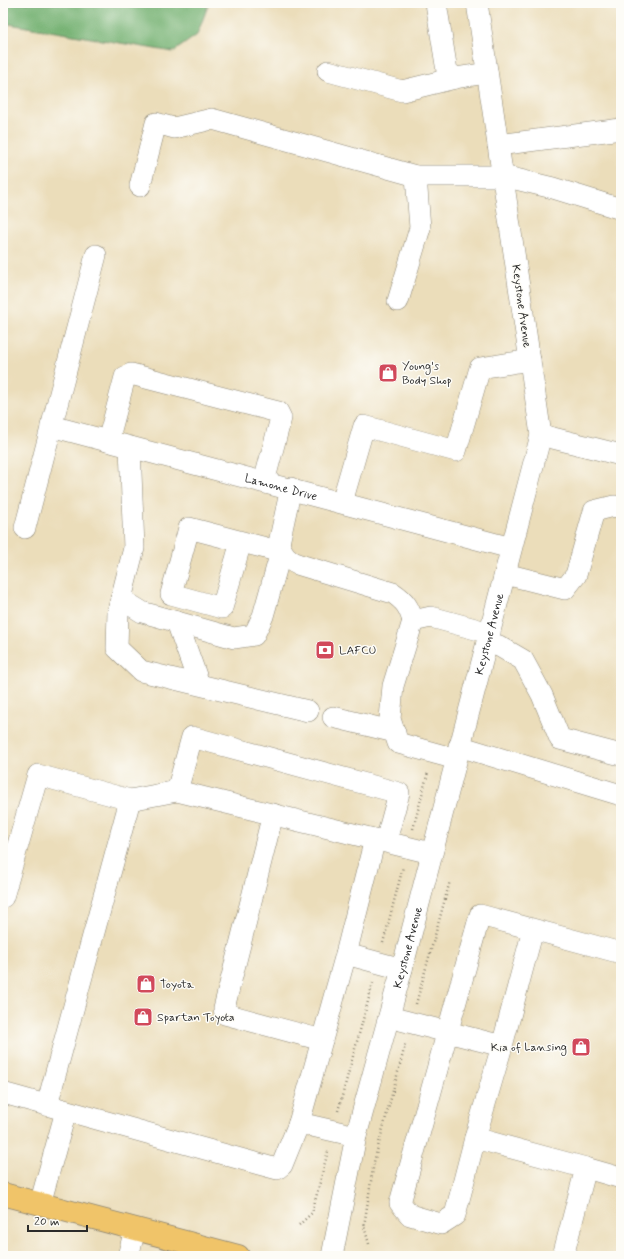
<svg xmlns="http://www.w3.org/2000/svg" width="624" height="1259" font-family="Mynerve,sans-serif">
<rect width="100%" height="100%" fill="#fdfcf7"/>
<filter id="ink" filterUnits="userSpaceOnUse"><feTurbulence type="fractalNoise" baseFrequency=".025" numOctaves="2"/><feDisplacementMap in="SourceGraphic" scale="8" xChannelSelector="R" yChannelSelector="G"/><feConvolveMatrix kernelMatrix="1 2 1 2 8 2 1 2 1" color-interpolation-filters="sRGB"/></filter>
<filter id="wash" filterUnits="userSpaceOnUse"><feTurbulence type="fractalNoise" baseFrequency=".012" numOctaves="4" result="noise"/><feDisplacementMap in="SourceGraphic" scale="16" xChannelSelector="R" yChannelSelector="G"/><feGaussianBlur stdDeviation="0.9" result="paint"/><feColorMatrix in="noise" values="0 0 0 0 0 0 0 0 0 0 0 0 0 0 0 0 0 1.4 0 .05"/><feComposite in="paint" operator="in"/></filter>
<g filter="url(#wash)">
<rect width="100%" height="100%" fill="#ebddba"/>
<path fill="#76b273" stroke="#506e4f" d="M 3,3 L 209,3 L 197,35 L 173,52 L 3,23 Z"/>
</g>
<g filter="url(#ink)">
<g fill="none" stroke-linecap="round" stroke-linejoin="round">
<defs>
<g id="minor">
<path d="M 436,3 L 447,71 L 455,78 L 487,73"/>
<path d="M 328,71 L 402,91 L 455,78"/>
<path d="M 498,145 L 621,129"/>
<path d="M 140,186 L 156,123 L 174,128 L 212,119 L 416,176 L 503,176 L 553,188 L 621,209"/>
<path d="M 398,301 L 420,228 L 416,176"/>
<path id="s1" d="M 51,426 L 511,548"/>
<path d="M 541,435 L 621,455"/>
<path d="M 108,441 L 125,377 L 131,374 L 278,412 L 281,418 L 264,482"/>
<path d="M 130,447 L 134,548 L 118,611 L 117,648 L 141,671 L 308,711"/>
<path d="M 291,488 L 279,543 C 282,554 287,559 297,564 L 393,593 C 405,601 409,607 413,621"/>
<path d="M 342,502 L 364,426 L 456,451 L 480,368 L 530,360"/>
<path d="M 25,528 L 96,255"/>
<path d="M 241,542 L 222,608 L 171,594 L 189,528 L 281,552"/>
<path d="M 505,574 L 565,589 L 576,575 L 594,511 L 614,506 L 621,507"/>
<path d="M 121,599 L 142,612 L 234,638 L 254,635 L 263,616 L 281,552"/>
<path d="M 177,622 L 199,684"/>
<path d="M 487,643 L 499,646 L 523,660 L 542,695 L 560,739 L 621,755"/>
<path d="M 333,717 L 395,732"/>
<path d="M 459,746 L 621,795"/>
<path d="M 456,759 L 398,743 L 390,719 L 393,686 L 413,621 L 431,617 L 490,633"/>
<path d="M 177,791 L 192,737 L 399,793 L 386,841"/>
<path d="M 273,814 L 224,1008 L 225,1014 L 322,1040"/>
<path d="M 3,897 L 38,775 L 130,800 L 177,791 L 431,853"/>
<path d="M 346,954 L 402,969"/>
<path d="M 389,1017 L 502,1046 L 475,1138 L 586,1168 L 563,1256"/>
<path d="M 502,1046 L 533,930"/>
<path d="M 3,1093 L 277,1169 L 282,1165 L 299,1123 L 356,1136"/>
<path d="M 47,1105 L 130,800"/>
<path d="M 299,1123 L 346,954 L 375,839"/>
<path d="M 475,1138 L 455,1215 L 441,1224 L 410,1215 L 400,1203 L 480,915 L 621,953"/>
<path d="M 586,1168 L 621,1178"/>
<path d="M 40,1204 L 66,1111"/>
<path d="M 128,1256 L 135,1230"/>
<path id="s2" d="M 332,1256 L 356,1136 L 402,969 L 541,435 L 477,3"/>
</g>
<path id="major" d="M 3,1194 L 238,1256"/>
</defs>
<use href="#minor" stroke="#8b8472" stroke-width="22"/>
<use href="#major" stroke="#8b8472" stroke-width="24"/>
<path stroke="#8b8472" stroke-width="2.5" stroke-dasharray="1 3" stroke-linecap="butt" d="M 413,829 L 428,772
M 383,943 L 403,867
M 416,1004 L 450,881
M 338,1111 L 373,983
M 299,1225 L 312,1213 L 328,1151
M 369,1244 L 364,1226 L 374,1162 L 406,1042"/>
<use href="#minor" stroke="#fff" stroke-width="21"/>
<use href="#major" stroke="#f0c469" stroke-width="22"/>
</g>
</g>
<defs>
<symbol id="shop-square" viewBox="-11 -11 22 22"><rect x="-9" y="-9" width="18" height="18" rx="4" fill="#d1495b" stroke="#fdfcf7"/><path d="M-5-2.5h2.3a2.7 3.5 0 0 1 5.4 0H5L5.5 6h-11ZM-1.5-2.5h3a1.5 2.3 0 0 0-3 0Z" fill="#fff"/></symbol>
<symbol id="bank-square" viewBox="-11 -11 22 22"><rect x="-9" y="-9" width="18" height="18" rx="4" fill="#d1495b" stroke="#fdfcf7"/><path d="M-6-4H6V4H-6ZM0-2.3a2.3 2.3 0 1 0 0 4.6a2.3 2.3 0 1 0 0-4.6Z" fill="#fff"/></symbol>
</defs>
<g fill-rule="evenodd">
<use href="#shop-square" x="377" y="362" width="22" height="22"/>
<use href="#bank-square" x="314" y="639" width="22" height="22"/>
<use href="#shop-square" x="135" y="973" width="22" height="22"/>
<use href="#shop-square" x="132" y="1006" width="22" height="22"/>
<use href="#shop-square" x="570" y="1036" width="22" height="22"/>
</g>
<g text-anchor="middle" stroke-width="3" stroke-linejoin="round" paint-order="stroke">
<g font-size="12" fill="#2b2b2b" stroke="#fdfcf7">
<text transform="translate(522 306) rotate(82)" y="4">Keystone Avenue</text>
<text dy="4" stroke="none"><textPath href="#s1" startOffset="238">Lamone Drive</textPath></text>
<text dy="4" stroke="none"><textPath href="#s2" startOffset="642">Keystone Avenue</textPath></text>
<text dy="4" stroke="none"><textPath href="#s2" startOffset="318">Keystone Avenue</textPath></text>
</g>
<g font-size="12" fill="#2b2b2b" stroke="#fdfcf7" text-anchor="start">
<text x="402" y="370">Young's<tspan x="402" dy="14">Body Shop</tspan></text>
<text x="339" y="654">LAFCU</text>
<text x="160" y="988">Toyota</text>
<text x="157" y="1021">Spartan Toyota</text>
<text x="567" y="1051" text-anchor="end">Kia of Lansing</text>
</g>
</g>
<rect width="624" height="1259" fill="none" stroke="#fdfcf7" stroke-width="16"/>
<path d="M28 1225v6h59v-6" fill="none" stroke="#2b2b2b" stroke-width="2"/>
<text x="34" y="1225" font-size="12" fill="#2b2b2b" stroke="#fdfcf7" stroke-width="3" paint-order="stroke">20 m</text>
</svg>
